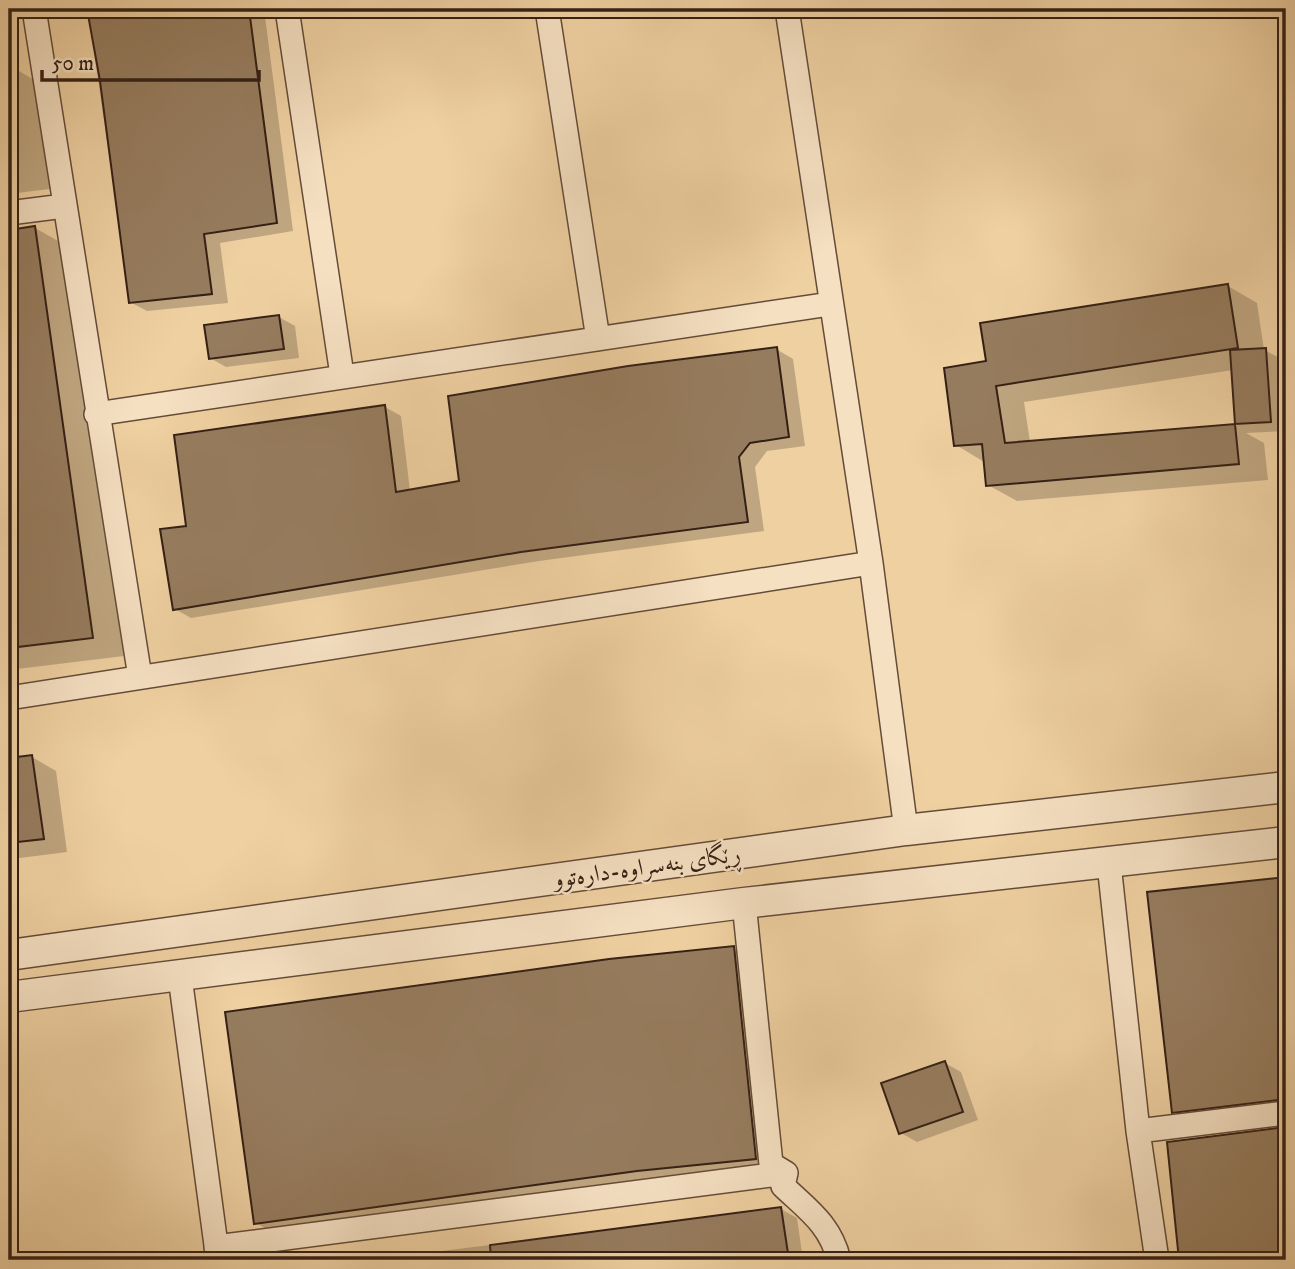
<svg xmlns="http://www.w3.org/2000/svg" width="1295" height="1269" font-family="'IM FELL DW Pica',Amiri,serif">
<rect width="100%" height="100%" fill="#efd0a1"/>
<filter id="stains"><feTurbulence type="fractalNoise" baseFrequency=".00286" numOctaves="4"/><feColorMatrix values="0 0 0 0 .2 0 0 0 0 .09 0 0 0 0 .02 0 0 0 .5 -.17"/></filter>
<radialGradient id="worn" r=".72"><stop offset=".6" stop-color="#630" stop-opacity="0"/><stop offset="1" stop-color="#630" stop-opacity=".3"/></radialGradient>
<path fill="#0003" fill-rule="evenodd" d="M 9,9 L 29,9 L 31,17 L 9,19 Z
M 88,9 L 264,9 L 293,231 L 220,243 L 228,303 L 147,311 L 130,302 Z
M 14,68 L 46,87 L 58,188 L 9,194 L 9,69 Z
M 35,228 L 67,246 L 124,656 L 9,670 L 9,232 Z
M 1228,286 L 1257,303 L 1264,350 L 1282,359 L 1286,431 L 1246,433 L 1264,443 L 1268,480 L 1017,501 L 988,485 L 986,463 L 956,445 L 988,363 ZM 1233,370 L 1237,426 L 1030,442 L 1024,402 Z
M 279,317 L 295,326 L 299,358 L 226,367 L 210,358 Z
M 776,349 L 793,359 L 805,446 L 767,451 L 755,467 L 764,531 L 539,561 L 191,618 L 175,609 L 188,528 L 385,407 L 401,416 L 410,491 L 461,482 Z
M 32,757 L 56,771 L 67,852 L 12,859 L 9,857 L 9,760 Z
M 1286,878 L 1286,1109 L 1190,1121 L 1173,1112 L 1149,893 Z
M 734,948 L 750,957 L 772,1167 L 272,1232 L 256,1223 Z
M 945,1063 L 961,1072 L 978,1120 L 917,1142 L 901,1133 Z
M 1286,1129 L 1286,1260 L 1181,1260 L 1169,1143 Z
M 781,1209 L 797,1218 L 803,1260 L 369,1260 Z"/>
<path fill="#967c5e" stroke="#352015" stroke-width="2" d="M 87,9 L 249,9 L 277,223 L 204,234 L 212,294 L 129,303 L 100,81 Z
M 35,226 L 93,638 L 9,648 L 9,230 Z
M 1228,284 L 1238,348 L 996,386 L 1005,443 L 1235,424 L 1239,464 L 986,486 L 982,444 L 954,446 L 944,368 L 986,361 L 980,323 Z
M 279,315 L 284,349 L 209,359 L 204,325 Z
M 777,347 L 789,437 L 750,443 L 739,457 L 748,522 L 521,552 L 173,610 L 160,529 L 186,526 L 174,435 L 385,405 L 396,492 L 459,481 L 448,396 L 628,366 Z
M 1266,348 L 1271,422 L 1235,424 L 1230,350 Z
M 32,755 L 44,839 L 9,843 L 9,758 Z
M 1286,877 L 1286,1099 L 1172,1113 L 1147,892 Z
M 734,946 L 756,1159 L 637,1171 L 254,1224 L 225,1012 L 609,959 Z
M 945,1061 L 963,1112 L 899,1134 L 881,1083 Z
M 1286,1127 L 1286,1260 L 1179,1260 L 1167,1142 Z
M 781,1207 L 789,1260 L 491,1260 L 490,1245 Z"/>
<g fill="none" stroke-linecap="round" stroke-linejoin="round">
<defs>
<path id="minor" d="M 34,9 L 140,677
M 287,9 L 342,375
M 547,9 L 598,339
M 787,9 L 871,563 L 906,830
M 9,213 L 64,206
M 96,414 L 830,304
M 9,698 L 871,563
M 1109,864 L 1138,1131 L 1157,1260
M 744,903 L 771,1164 L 786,1173 L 783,1186 C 808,1210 830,1224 839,1260
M 180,977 L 218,1260
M 1138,1131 L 1286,1113
M 216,1247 L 786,1173"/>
<path id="tertiary" d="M 9,955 L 906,830 L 1286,787
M 9,997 L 744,903 L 1286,842"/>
</defs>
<use href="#minor" stroke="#644c38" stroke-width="26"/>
<use href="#tertiary" stroke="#644c38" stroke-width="33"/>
<use href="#minor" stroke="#f5e0c2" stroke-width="23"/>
<use href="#tertiary" stroke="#f5e0c2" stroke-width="30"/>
</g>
<g text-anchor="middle" stroke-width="5" stroke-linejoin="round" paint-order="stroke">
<g font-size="24" fill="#352015" stroke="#f5e0c2">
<text transform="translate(647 866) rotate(-8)" y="8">ڕێگای بنەسراوە-دارەتوو</text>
</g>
</g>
<rect width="1295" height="1269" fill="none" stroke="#efd0a1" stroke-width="35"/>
<rect x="10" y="10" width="1274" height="1248" fill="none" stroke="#352015" stroke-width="3.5"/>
<rect x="18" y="18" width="1260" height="1234" fill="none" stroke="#352015" stroke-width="2"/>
<path d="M42 70v10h217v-10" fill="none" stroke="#352015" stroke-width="3.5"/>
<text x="52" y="70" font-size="21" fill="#352015" stroke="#f5e0c2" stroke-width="5" paint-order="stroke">50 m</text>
<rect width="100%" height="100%" filter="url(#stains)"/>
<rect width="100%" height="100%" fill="url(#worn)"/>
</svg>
